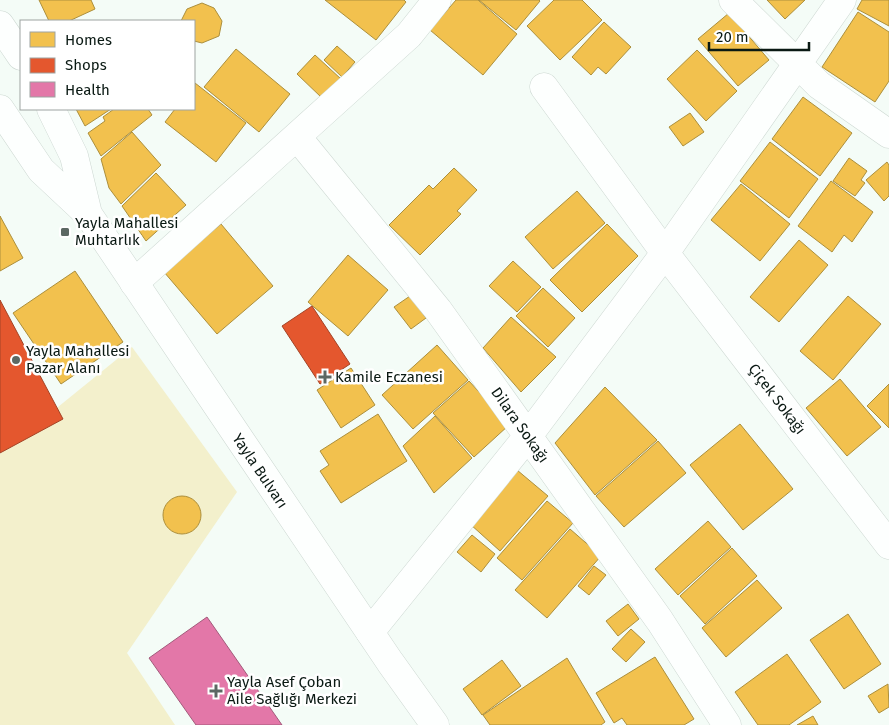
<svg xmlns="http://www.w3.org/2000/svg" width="889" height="725" font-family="'Fira Sans',sans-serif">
<rect width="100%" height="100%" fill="#f4fcf7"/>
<path fill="#f3f0cc" d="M 132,347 L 237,492 L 127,653 L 175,725 L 0,725 L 0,454 Z"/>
<path fill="#f2c14e" stroke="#ac8f3c" d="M 39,0 L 91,0 L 95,9 L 69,21 L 49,21 Z
M 325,0 L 404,0 L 406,2 L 376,40 Z
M 456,0 L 478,0 L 517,34 L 483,75 L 430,30 Z
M 479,0 L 539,0 L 540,1 L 516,30 Z
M 554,0 L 582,0 L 602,20 L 560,60 L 527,26 Z
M 767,0 L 805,0 L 785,19 Z
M 862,0 L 889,0 L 889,26 L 857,9 Z
M 202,3 L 214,8 L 222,21 L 219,36 L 202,43 L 194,41 L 194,21 L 181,21 L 187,9 Z
M 858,12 L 889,32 L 889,81 L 875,102 L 822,67 Z
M 729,13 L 769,60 L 738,86 L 698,39 Z
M 604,22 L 631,47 L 606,74 L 598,67 L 591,75 L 572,57 Z
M 337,46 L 355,62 L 342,77 L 324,60 Z
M 236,49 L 290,94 L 259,132 L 204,87 Z
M 697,50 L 737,91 L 706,121 L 667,79 Z
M 315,55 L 341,79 L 322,98 L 297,74 Z
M 195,83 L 246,123 L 216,162 L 165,122 L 175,109 L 194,109 Z
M 803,97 L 852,133 L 820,176 L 772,139 Z
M 76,109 L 111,109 L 85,126 Z
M 114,109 L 148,109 L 152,115 L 101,156 L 88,133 L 105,121 L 103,117 Z
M 690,113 L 704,132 L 683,146 L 669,127 Z
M 132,132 L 161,165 L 121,204 L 109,188 L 101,159 Z
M 770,142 L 818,179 L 789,218 L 740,181 Z
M 849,158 L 867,171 L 861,180 L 865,183 L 855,196 L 833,181 Z
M 887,162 L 889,165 L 889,196 L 884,201 L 866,180 Z
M 454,168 L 477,190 L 457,211 L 461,214 L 420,255 L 389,225 L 429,185 L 433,189 Z
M 156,173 L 186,205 L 146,241 L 122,206 Z
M 831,181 L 873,212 L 852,242 L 844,235 L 832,252 L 798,226 Z
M 741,184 L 790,224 L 760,261 L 711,220 Z
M 577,191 L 605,223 L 553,269 L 525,237 Z
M 0,216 L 23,258 L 0,271 Z
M 221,224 L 273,286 L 217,334 L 164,272 Z
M 607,224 L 638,256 L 582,312 L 550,280 Z
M 799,240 L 828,265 L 779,322 L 750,297 Z
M 348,255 L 388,290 L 348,336 L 308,302 Z
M 513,261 L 541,287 L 517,312 L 489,286 Z
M 75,271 L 123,342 L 61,384 L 13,313 Z
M 543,288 L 575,318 L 548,347 L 516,316 Z
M 410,296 L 426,318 L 411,329 L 394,307 Z
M 848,296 L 881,324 L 833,380 L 800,351 Z
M 511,317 L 556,357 L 521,392 L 483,348 Z
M 437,345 L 468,380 L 413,429 L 382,395 Z
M 351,368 L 375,405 L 341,428 L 317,390 Z
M 840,379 L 881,427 L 847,456 L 806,408 Z
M 469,381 L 509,425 L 474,457 L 433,413 Z
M 889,384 L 889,428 L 867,406 Z
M 605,387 L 657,440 L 595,495 L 555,443 Z
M 378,414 L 407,461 L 341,503 L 320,471 L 329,465 L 320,451 Z
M 435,416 L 472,458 L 434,493 L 403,446 Z
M 740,424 L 793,489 L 743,530 L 690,465 Z
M 658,441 L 686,473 L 624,527 L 596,496 Z
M 517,470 L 548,496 L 500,551 L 470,524 Z
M163 515a19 19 0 1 1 38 0a19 19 0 1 1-38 0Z
M 547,501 L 573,523 L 522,580 L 497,558 Z
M 708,521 L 731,547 L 678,595 L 655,569 Z
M 570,529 L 601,556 L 547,618 L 515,590 Z
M 472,535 L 495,554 L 481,572 L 457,552 Z
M 732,548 L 757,576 L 705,624 L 680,596 Z
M 594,566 L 606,575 L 589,595 L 578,586 Z
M 757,580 L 782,608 L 726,657 L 702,628 Z
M 628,604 L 639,619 L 618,636 L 606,621 Z
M 848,614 L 881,664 L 844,689 L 810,640 Z
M 631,629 L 645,642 L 626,662 L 612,649 Z
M 787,654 L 821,702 L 789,725 L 758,725 L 735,692 Z
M 655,657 L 694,719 L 684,725 L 627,725 L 622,718 L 614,723 L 596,693 Z
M 567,658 L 605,722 L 601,725 L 490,725 L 483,715 Z
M 502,660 L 521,686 L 482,715 L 463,689 Z
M 888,684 L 889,707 L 879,713 L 868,696 Z
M 813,716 L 818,725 L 797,725 Z"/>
<path fill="#e4572e" stroke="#a34426" d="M 0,300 L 63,419 L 0,453 Z
M 312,306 L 350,364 L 320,384 L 282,326 Z"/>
<path fill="#e377a8" stroke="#a25b7b" d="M 207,617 L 282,725 L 196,725 L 149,658 Z"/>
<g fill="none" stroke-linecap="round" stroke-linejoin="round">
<defs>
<path id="street" d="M 733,0 L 819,85 L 889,134
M 544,87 L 665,253 L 889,545
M 298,138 L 438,310 L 660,621 L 727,725
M 134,283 L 409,35 L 437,0
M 370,632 L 528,436 L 665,253 L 842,0"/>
<path id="secondary" d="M 0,25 L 21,56
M 0,109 L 41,170 L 88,214 L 390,662 L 435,725
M 51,109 L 74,156 L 88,214"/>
</defs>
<use href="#street" stroke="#cdd8d2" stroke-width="29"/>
<use href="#secondary" stroke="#cdd8d2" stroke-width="29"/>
<use href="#street" stroke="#fdfffe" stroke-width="28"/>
<use href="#secondary" stroke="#fdfffe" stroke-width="28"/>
</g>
<g fill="#5c6863" stroke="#fff" stroke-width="2">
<rect x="60" y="227" width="10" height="10" rx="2.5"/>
<circle cx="16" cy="360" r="5"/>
<path d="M322.5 369.5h5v5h5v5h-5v5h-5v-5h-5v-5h5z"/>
<path d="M213.5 683.5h5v5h5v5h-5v5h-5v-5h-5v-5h5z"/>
</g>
<g text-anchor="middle" stroke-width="5" stroke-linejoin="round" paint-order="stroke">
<g font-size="15" fill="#0a1913" stroke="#fff" text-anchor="start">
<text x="75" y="228">Yayla Mahallesi<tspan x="75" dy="17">Muhtarlık</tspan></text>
<text x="26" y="356">Yayla Mahallesi<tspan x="26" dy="17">Pazar Alanı</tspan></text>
<text x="335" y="382">Kamile Eczanesi</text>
<text x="227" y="687">Yayla Asef Çoban<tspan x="227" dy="17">Aile Sağlığı Merkezi</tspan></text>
</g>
<g font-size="15" fill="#0a1913" stroke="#fff">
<text transform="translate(777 399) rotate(53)" y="5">Çiçek Sokağı</text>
<text transform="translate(520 425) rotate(55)" y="5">Dilara Sokağı</text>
<text transform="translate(260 471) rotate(56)" y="5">Yayla Bulvarı</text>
</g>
</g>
<rect x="20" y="20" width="175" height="90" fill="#ffffff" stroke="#9da3a1"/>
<rect x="30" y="32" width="25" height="15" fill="#f2c14e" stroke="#9da3a1"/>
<text x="65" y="45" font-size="15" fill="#0a1913">Homes</text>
<rect x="30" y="58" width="25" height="15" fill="#e4572e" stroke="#9da3a1"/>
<text x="65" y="70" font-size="15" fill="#0a1913">Shops</text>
<rect x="30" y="82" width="25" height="15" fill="#e377a8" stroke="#9da3a1"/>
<text x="65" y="95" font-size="15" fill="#0a1913">Health</text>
<path d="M709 42v8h100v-8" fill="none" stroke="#0a1913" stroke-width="2.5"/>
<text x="716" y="42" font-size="15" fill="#0a1913" stroke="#ffffff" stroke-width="4" paint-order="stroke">20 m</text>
</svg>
